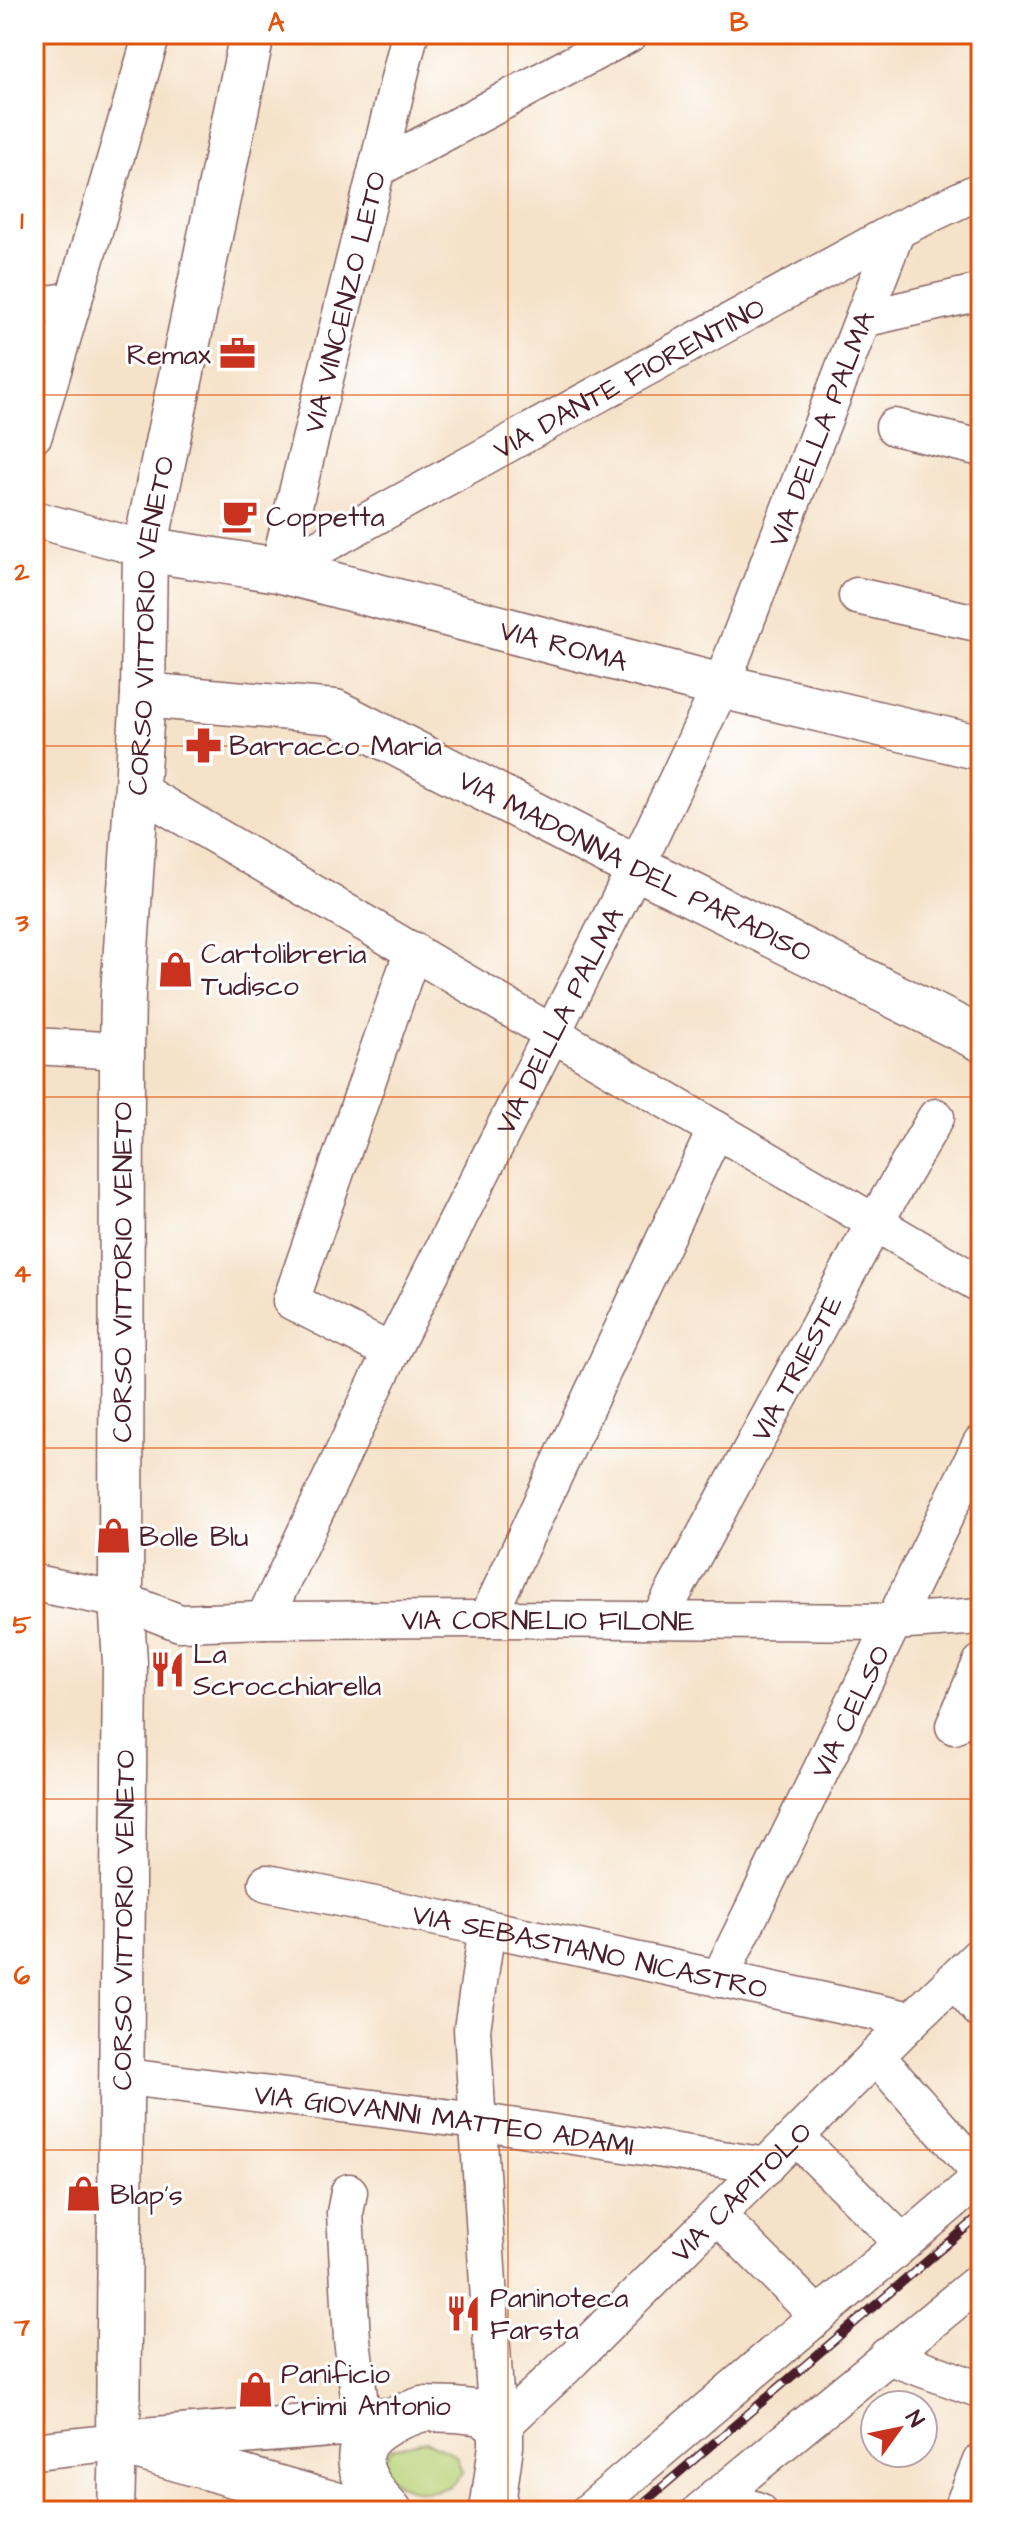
<svg xmlns="http://www.w3.org/2000/svg" width="1015" height="2545" font-family="'Architects Daughter',sans-serif">
<rect width="100%" height="100%" fill="#fff"/>
<filter id="ink" filterUnits="userSpaceOnUse"><feTurbulence type="fractalNoise" baseFrequency=".0125" numOctaves="2"/><feDisplacementMap in="SourceGraphic" scale="16" xChannelSelector="R" yChannelSelector="G"/><feConvolveMatrix kernelMatrix="1 2 1 2 8 2 1 2 1" color-interpolation-filters="sRGB"/></filter>
<filter id="wash" filterUnits="userSpaceOnUse"><feTurbulence type="fractalNoise" baseFrequency=".006" numOctaves="4" result="noise"/><feDisplacementMap in="SourceGraphic" scale="32" xChannelSelector="R" yChannelSelector="G"/><feGaussianBlur stdDeviation="1.8" result="paint"/><feColorMatrix in="noise" values="0 0 0 0 0 0 0 0 0 0 0 0 0 0 0 0 0 1.4 0 .05"/><feComposite in="paint" operator="in"/></filter>
<g filter="url(#wash)">
<rect width="100%" height="100%" fill="#f5e2c9"/>
<path fill="#b9d379" stroke="#827952" stroke-width="2" d="M 426,2441 L 456,2455 L 462,2473 C 461,2474 455,2483 454,2483 C 431,2500 382,2490 383,2458 L 392,2448 Z"/>
</g>
<g filter="url(#ink)">
<g fill="none" stroke-linecap="round" stroke-linejoin="round">
<defs>
<g id="minor">
<path d="M 377,169 L 629,34"/>
<path d="M 34,306 L 74,300"/>
<path d="M 863,319 L 981,292"/>
<path d="M 894,427 L 981,448"/>
<path d="M 34,435 L 152,34"/>
<path d="M 34,519 L 145,549"/>
<path id="s1" d="M 278,570 L 897,230 L 981,190"/>
<path id="s2" d="M 278,570 L 410,34"/>
<path d="M 857,596 L 981,624"/>
<path d="M 136,789 L 981,1285"/>
<path d="M 34,1046 L 122,1051"/>
<path d="M 391,1352 L 291,1301 L 413,950"/>
<path id="s3" d="M 34,1583 L 121,1600 L 180,1623 L 264,1620 L 487,1619 L 894,1622 L 981,1616"/>
<path d="M 487,1619 L 716,1129"/>
<path id="s4" d="M 659,1619 L 874,1224 L 936,1117"/>
<path id="s5" d="M 264,1620 L 391,1352 L 636,867 L 721,686 L 897,230"/>
<path d="M 954,1726 L 981,1663"/>
<path id="s6" d="M 267,1883 L 487,1928 L 912,2020"/>
<path id="s7" d="M 719,1979 L 981,1443"/>
<path d="M 955,1981 L 981,2011"/>
<path d="M 876,2056 L 981,2174"/>
<path id="s8" d="M 119,2076 L 476,2121 L 767,2166"/>
<path d="M 796,2137 L 903,2243"/>
<path d="M 349,2192 L 345,2213 L 352,2339 L 362,2421"/>
<path d="M 718,2216 L 817,2315"/>
<path d="M 887,2356 L 981,2390"/>
<path d="M 482,2413 L 495,2395 L 472,2029 L 487,1928"/>
<path id="s9" d="M 501,2427 L 565,2367 L 912,2020 L 981,1954"/>
<path d="M 34,2451 L 118,2442 L 116,2511"/>
<path d="M 716,2496 L 759,2511"/>
<path d="M 589,2511 L 981,2177"/>
<path d="M 700,2511 L 981,2280"/>
<path d="M 961,2511 L 981,2461"/>
</g>
<g id="major">
<path id="s10" d="M 145,549 L 278,570 L 721,686 L 981,748"/>
<path id="s11" d="M 143,695 L 335,712 L 636,867 L 981,1039"/>
<path id="s12" d="M 118,2442 L 125,1662 L 121,1600 L 122,1051 L 123,994 L 143,695 L 145,549 L 250,44 L 248,34"/>
<path d="M 118,2442 L 392,2420 L 422,2409 L 456,2410 L 482,2413 L 501,2427 L 501,2446 L 492,2511"/>
<path d="M 143,2449 L 359,2511"/>
<path d="M 390,2511 C 372,2493 345,2459 371,2435 C 377,2429 385,2425 392,2420"/>
</g>
</defs>
<use href="#minor" stroke="#866362" stroke-width="39"/>
<use href="#major" stroke="#866362" stroke-width="47"/>
<use href="#minor" stroke="#fff" stroke-width="36"/>
<use href="#major" stroke="#fff" stroke-width="44"/>
<defs>
<path id="rail" d="M 634,2511 L 981,2215"/>
</defs>
<use href="#rail" stroke="#4a1f2b" stroke-width="9"/>
<use href="#rail" stroke="#fff" stroke-width="6" stroke-dasharray="18" stroke-linecap="butt"/>
</g>
</g>
<path fill="none" stroke="#e0560e" stroke-width="2" stroke-opacity="0.55" d="M 508,34 L 508,2511M 34,395 L 981,395M 34,746 L 981,746M 34,1097 L 981,1097M 34,1448 L 981,1448M 34,1799 L 981,1799M 34,2150 L 981,2150"/>
<defs>
<symbol id="office-bare" viewBox="-9 -9 18 18"><path d="M-6-3h4V-5.5h4V-3h4V5H-6ZM-1-4.5V-3h2v-1.5ZM-6 0V1H6V0Z" fill="#c8321e" stroke="#fff" stroke-width="2.5" paint-order="stroke"/></symbol>
<symbol id="cafe-bare" viewBox="-9 -9 18 18"><path d="M-5.5-4.5H6V0H3Q3 3.5 0 3.5H-2.5Q-5.5 3.5-5.5 0ZM3-3.2v2h1.7v-2ZM-6 4.5H4V6H-6Z" fill="#c8321e" stroke="#fff" stroke-width="2.5" paint-order="stroke"/></symbol>
<symbol id="pharmacy-bare" viewBox="-9 -9 18 18"><path d="M-2-6h4v4h4v4h-4v4h-4v-4h-4v-4h4Z" fill="#c8321e" stroke="#fff" stroke-width="2.5" paint-order="stroke"/></symbol>
<symbol id="shop-bare" viewBox="-9 -9 18 18"><path d="M-5-2.5h2.3a2.7 3.5 0 0 1 5.4 0H5L5.5 6h-11ZM-1.5-2.5h3a1.5 2.3 0 0 0-3 0Z" fill="#c8321e" stroke="#fff" stroke-width="2.5" paint-order="stroke"/></symbol>
<symbol id="restaurant-bare" viewBox="-9 -9 18 18"><path d="M-5-6h1v4h1v-4h1v4h1v-4h1v5L-1.5 .5V6h-2V.5L-5-1ZM5-6V6H3V1.5H1.5Q1.5-4 5-6Z" fill="#c8321e" stroke="#fff" stroke-width="2.5" paint-order="stroke"/></symbol>
</defs>
<g fill-rule="evenodd">
<use href="#office-bare" x="212" y="328" width="51" height="51"/>
<use href="#cafe-bare" x="214" y="490" width="51" height="51"/>
<use href="#pharmacy-bare" x="178" y="720" width="51" height="51"/>
<use href="#shop-bare" x="150" y="944" width="51" height="51"/>
<use href="#shop-bare" x="88" y="1510" width="51" height="51"/>
<use href="#restaurant-bare" x="142" y="1644" width="51" height="51"/>
<use href="#shop-bare" x="58" y="2168" width="51" height="51"/>
<use href="#restaurant-bare" x="438" y="2288" width="51" height="51"/>
<use href="#shop-bare" x="230" y="2364" width="51" height="51"/>
</g>
<g text-anchor="middle" stroke-width="6" stroke-linejoin="round" paint-order="stroke">
<g font-size="28" fill="#4a1f2b" stroke="#fff">
<text dy="10" stroke="none"><textPath href="#s2" startOffset="276">VIA VINCENZO LETO</textPath></text>
<text dy="10" stroke="none"><textPath href="#s1" startOffset="400">VIA DANTE FIORENTINO</textPath></text>
<text dy="10" stroke="none"><textPath href="#s5" startOffset="1316">VIA DELLA PALMA</textPath></text>
<text dy="10" stroke="none"><textPath href="#s12" startOffset="1818">CORSO VITTORIO VENETO</textPath></text>
<text dy="10" stroke="none"><textPath href="#s10" startOffset="430">VIA ROMA</textPath></text>
<text dy="10" stroke="none"><textPath href="#s11" startOffset="530">VIA MADONNA DEL PARADISO</textPath></text>
<text dy="10" stroke="none"><textPath href="#s5" startOffset="668">VIA DELLA PALMA</textPath></text>
<text dy="10" stroke="none"><textPath href="#s12" startOffset="1170">CORSO VITTORIO VENETO</textPath></text>
<text dy="10" stroke="none"><textPath href="#s4" startOffset="286">VIA TRIESTE</textPath></text>
<text dy="10" stroke="none"><textPath href="#s3" startOffset="520">VIA CORNELIO FILONE</textPath></text>
<text dy="10" stroke="none"><textPath href="#s7" startOffset="298">VIA CELSO</textPath></text>
<text dy="10" stroke="none"><textPath href="#s12" startOffset="522">CORSO VITTORIO VENETO</textPath></text>
<text dy="10" stroke="none"><textPath href="#s6" startOffset="330">VIA SEBASTIANO NICASTRO</textPath></text>
<text dy="10" stroke="none"><textPath href="#s8" startOffset="328">VIA GIOVANNI MATTEO ADAMI</textPath></text>
<text dy="10" stroke="none"><textPath href="#s9" startOffset="336">VIA CAPITOLO</textPath></text>
</g>
<g font-size="28" fill="#4a1f2b" stroke="#fff" text-anchor="start">
<text x="211" y="364" text-anchor="end">Remax</text>
<text x="266" y="526">Coppetta</text>
<text x="229" y="755">Barracco Maria</text>
<text x="201" y="963">Cartolibreria<tspan x="201" dy="32">Tudisco</tspan></text>
<text x="139" y="1546">Bolle Blu</text>
<text x="193" y="1663">La<tspan x="193" dy="32">Scrocchiarella</tspan></text>
<text x="110" y="2204">Blap's</text>
<text x="490" y="2307">Paninoteca<tspan x="490" dy="32">Farsta</tspan></text>
<text x="281" y="2383">Panificio<tspan x="281" dy="32">Crimi Antonio</tspan></text>
</g>
</g>
<rect width="1015" height="2545" fill="none" stroke="#fff" stroke-width="88"/>
<g transform="translate(899 2429) rotate(57)"><circle r="38" fill="#ffffff" stroke="#b7a5aa" stroke-width="2"/>
<path d="M0-6L14 30L0 20L-14 30Z" fill="#c8321e"/>
<text y="-12" font-size="22" font-weight="bold" text-anchor="middle" fill="#4a1f2b">N</text>
</g>
<rect x="44" y="44" width="927" height="2457" fill="none" stroke="#e0560e" stroke-width="3"/>
<g font-size="26" text-anchor="middle" font-weight="bold" fill="#e0560e">
<text x="276" y="31">A</text>
<text x="739" y="31">B</text>
<text x="22" y="229">1</text>
<text x="22" y="580">2</text>
<text x="22" y="931">3</text>
<text x="22" y="1282">4</text>
<text x="22" y="1633">5</text>
<text x="22" y="1984">6</text>
<text x="22" y="2335">7</text>
</g>
</svg>
